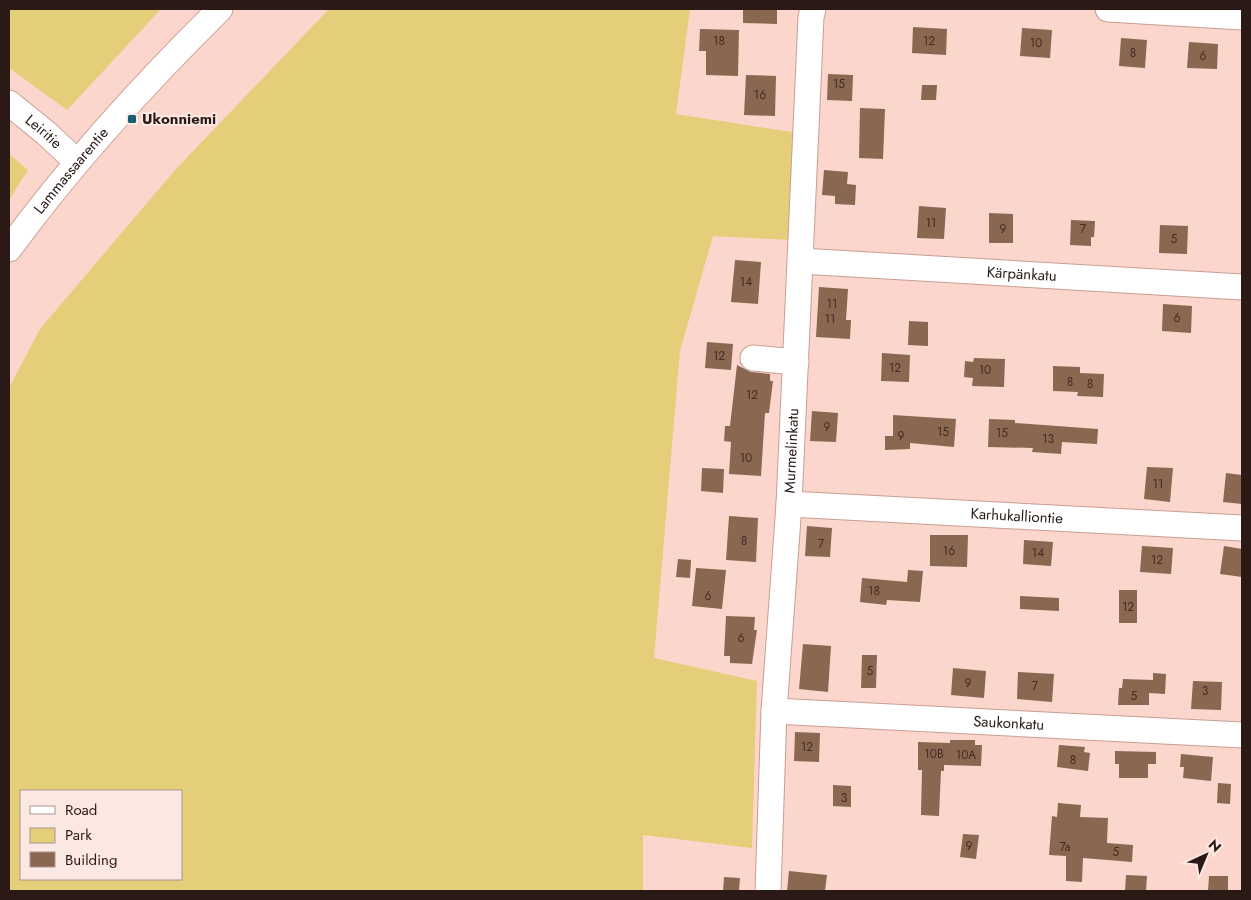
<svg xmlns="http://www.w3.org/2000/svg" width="1251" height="900" font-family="Jost,sans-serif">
<rect width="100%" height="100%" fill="#fcd6cc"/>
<path fill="#e4ce7a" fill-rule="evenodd" d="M 9,9 L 161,9 L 67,110 L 9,68 Z
M 329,9 L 690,9 L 676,114 L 798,133 L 790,240 L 713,236 L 680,351 L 654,658 L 757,681 L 752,848 L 643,835 L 643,891 L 9,891 L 9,388 L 40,329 L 175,170 ZM 21,791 L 181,791 L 181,879 L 21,879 Z
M 9,154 L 28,170 L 9,200 Z"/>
<path fill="#8a6750" d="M 743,9 L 777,9 L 777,24 L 743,23 Z
M 913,27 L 947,29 L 946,55 L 912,53 Z
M 1022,28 L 1052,30 L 1050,58 L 1020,56 Z
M 700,29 L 739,30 L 738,76 L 706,75 L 706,51 L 699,51 Z
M 1121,38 L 1147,40 L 1145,68 L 1119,66 Z
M 1189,42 L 1218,44 L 1217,69 L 1187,68 Z
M 828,74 L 853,75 L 852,101 L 827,100 Z
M 746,75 L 776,76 L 775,116 L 744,115 Z
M 922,85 L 937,85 L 936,100 L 921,100 Z
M 860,108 L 885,109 L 883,159 L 859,158 Z
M 824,170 L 848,172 L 847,184 L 856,185 L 855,205 L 835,204 L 835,196 L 822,195 Z
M 919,206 L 946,208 L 944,239 L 917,238 Z
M 989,213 L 1013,214 L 1013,243 L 989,243 Z
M 1071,220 L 1095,221 L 1094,237 L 1091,237 L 1091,246 L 1070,245 Z
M 1160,225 L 1188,226 L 1187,254 L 1159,253 Z
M 735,260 L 761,262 L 758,304 L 731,302 Z
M 819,287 L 848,289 L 846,320 L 851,320 L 850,339 L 816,337 Z
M 1163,304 L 1192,306 L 1191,333 L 1162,331 Z
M 909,321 L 928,322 L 928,346 L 908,345 Z
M 707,342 L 733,344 L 731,370 L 705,368 Z
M 882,353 L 910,355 L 909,382 L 881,381 Z
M 974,358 L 1005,359 L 1004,387 L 972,386 L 973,378 L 964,377 L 965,361 L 973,362 Z
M 737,365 L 751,372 L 770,374 L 770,381 L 773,381 L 769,413 L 765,413 L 761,476 L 729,474 L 731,442 L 724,441 L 725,426 L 730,426 Z
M 1053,366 L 1080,367 L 1080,373 L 1104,374 L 1103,397 L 1077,396 L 1078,392 L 1053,391 Z
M 812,411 L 838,413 L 836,442 L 810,441 Z
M 893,415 L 956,419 L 954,447 L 910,443 L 910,449 L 885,450 L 885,436 L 893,436 Z
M 989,419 L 1015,420 L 1015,423 L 1098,429 L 1097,444 L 1062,442 L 1061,454 L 1032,452 L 1033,448 L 988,447 Z
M 1147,467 L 1173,468 L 1170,502 L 1144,499 Z
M 702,468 L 724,469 L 723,493 L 701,491 Z
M 1226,473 L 1242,475 L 1242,504 L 1223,502 Z
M 729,516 L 758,518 L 756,562 L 726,560 Z
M 807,526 L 832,528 L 830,557 L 805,556 Z
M 930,535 L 968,535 L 967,567 L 930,566 Z
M 1024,540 L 1053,542 L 1051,566 L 1023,564 Z
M 1142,546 L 1173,548 L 1171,574 L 1140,572 Z
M 1224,546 L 1242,549 L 1242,577 L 1220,574 Z
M 678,559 L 691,560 L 690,578 L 676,577 Z
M 696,568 L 726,570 L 722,609 L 692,606 Z
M 908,570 L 923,571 L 920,602 L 887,600 L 886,605 L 860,602 L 862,578 L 907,582 Z
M 1119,590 L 1137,590 L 1137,623 L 1119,623 Z
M 1020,596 L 1059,598 L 1059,611 L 1020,609 Z
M 726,616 L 755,617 L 754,630 L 757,630 L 752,664 L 730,663 L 730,656 L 724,656 Z
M 803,644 L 831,646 L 828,692 L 799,689 Z
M 862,655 L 877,655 L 876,688 L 861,688 Z
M 953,668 L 986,671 L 984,698 L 951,695 Z
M 1018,672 L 1054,674 L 1052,702 L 1017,699 Z
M 1153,673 L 1166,674 L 1165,694 L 1149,693 L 1149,705 L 1118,705 L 1119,688 L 1122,688 L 1123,679 L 1153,680 Z
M 1193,681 L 1222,682 L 1221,710 L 1191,709 Z
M 795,732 L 820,733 L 819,762 L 794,761 Z
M 950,740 L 975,740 L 975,745 L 982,745 L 981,766 L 944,765 L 944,771 L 941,771 L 939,816 L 921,815 L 922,770 L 918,770 L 918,742 L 950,743 Z
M 1059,745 L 1085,747 L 1084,752 L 1090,753 L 1088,771 L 1057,767 Z
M 1115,751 L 1156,752 L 1156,764 L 1148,764 L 1148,778 L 1119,778 L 1119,764 L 1115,764 Z
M 1181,754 L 1213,757 L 1211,781 L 1183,778 L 1184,767 L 1180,767 Z
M 1218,783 L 1231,784 L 1230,804 L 1217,803 Z
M 833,785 L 851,786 L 851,807 L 833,806 Z
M 1058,803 L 1081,805 L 1080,817 L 1108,818 L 1107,843 L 1133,845 L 1132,862 L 1083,858 L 1082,882 L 1066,881 L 1066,856 L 1049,855 L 1052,816 L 1057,817 Z
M 963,834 L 979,835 L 976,859 L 960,857 Z
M 789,871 L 827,875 L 825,891 L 787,891 Z
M 1126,875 L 1147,876 L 1146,891 L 1125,891 Z
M 1209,876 L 1228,876 L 1228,891 L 1208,891 Z
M 724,877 L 740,878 L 739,891 L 723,891 Z"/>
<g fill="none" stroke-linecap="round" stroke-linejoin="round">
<defs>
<g id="minor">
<path d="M 1108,9 L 1242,17"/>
<path id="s1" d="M 9,103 L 46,133 L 77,162"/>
<path id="s2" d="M 9,249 C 72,163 144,84 220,9"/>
<path id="s3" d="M 801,261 L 1242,287"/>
<path d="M 753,358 L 796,362"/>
<path id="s4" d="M 789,504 L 1242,528"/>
<path id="s5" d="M 774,711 L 1242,735"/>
<path id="s6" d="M 768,891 L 774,711 L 789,504 L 811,17 L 813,9"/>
</g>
</defs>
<use href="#minor" stroke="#ca9d92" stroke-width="27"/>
<use href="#minor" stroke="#fff" stroke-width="25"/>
</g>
<rect fill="#17606f" stroke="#fce8e3" stroke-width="2" x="127" y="114" width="10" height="10" rx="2.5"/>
<g text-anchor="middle" stroke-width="4" stroke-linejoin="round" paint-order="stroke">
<g font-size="12" fill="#422c24">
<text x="719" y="45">18</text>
<text x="929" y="45">12</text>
<text x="1036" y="47">10</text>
<text x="1133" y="57">8</text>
<text x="1203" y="60">6</text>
<text x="839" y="88">15</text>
<text x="760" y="99">16</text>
<text x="931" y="227">11</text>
<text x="1003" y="233">9</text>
<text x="1083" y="233">7</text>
<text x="1174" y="243">5</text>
<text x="746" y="286">14</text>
<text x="832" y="308">11</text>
<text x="1177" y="322">6</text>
<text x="830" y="323">11</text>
<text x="719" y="360">12</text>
<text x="895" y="372">12</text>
<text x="985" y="374">10</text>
<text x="1070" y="386">8</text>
<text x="1090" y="388">8</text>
<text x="752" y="399">12</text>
<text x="827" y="431">9</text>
<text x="943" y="436">15</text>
<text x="1002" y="437">15</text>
<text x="901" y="440">9</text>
<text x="1048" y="443">13</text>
<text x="746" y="462">10</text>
<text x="1158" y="488">11</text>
<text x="744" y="545">8</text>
<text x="821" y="548">7</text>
<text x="949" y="555">16</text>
<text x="1038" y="557">14</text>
<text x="1157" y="564">12</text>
<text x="874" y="595">18</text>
<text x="708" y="600">6</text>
<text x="1128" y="611">12</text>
<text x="741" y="642">6</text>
<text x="870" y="675">5</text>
<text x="968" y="687">9</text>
<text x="1035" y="690">7</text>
<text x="1205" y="695">3</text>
<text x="1134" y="700">5</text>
<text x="807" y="751">12</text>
<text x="934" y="758">10B</text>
<text x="966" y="759">10A</text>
<text x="1073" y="764">8</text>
<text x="844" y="802">3</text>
<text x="969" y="850">9</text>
<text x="1065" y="851">7a</text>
<text x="1116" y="856">5</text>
</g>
<g font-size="15" font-weight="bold" fill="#2a1915" stroke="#fce8e3" text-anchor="start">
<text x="142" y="124">Ukonniemi</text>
</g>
<g font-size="15" fill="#2a1915" stroke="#fce8e3">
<text dy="5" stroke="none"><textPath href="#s1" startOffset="45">Leiritie</textPath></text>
<text dy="5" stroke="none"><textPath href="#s2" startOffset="100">Lammassaarentie</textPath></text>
<text dy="5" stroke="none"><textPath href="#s3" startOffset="221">Kärpänkatu</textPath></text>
<text dy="5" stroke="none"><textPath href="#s6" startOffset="441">Murmelinkatu</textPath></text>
<text dy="5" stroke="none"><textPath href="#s4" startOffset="228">Karhukalliontie</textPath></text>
<text dy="5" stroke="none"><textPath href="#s5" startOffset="235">Saukonkatu</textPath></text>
</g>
</g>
<rect width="1251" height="900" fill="none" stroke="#2a1915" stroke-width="20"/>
<rect x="20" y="790" width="162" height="90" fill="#fce8e3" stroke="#a89591"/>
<rect x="30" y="806" width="25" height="8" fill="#ffffff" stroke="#a89591"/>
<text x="65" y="815" font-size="15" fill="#2a1915">Road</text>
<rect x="30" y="828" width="25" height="15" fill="#e4ce7a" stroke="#a89591"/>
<text x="65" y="840" font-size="15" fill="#2a1915">Park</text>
<rect x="30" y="852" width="25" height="15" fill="#8a6750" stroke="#a89591"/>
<text x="65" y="865" font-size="15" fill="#2a1915">Building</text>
<g transform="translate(1206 855) rotate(44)" stroke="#fce8e3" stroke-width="4" paint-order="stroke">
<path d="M0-4L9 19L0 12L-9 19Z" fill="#2a1915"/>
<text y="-8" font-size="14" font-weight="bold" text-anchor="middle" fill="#2a1915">N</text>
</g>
</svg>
